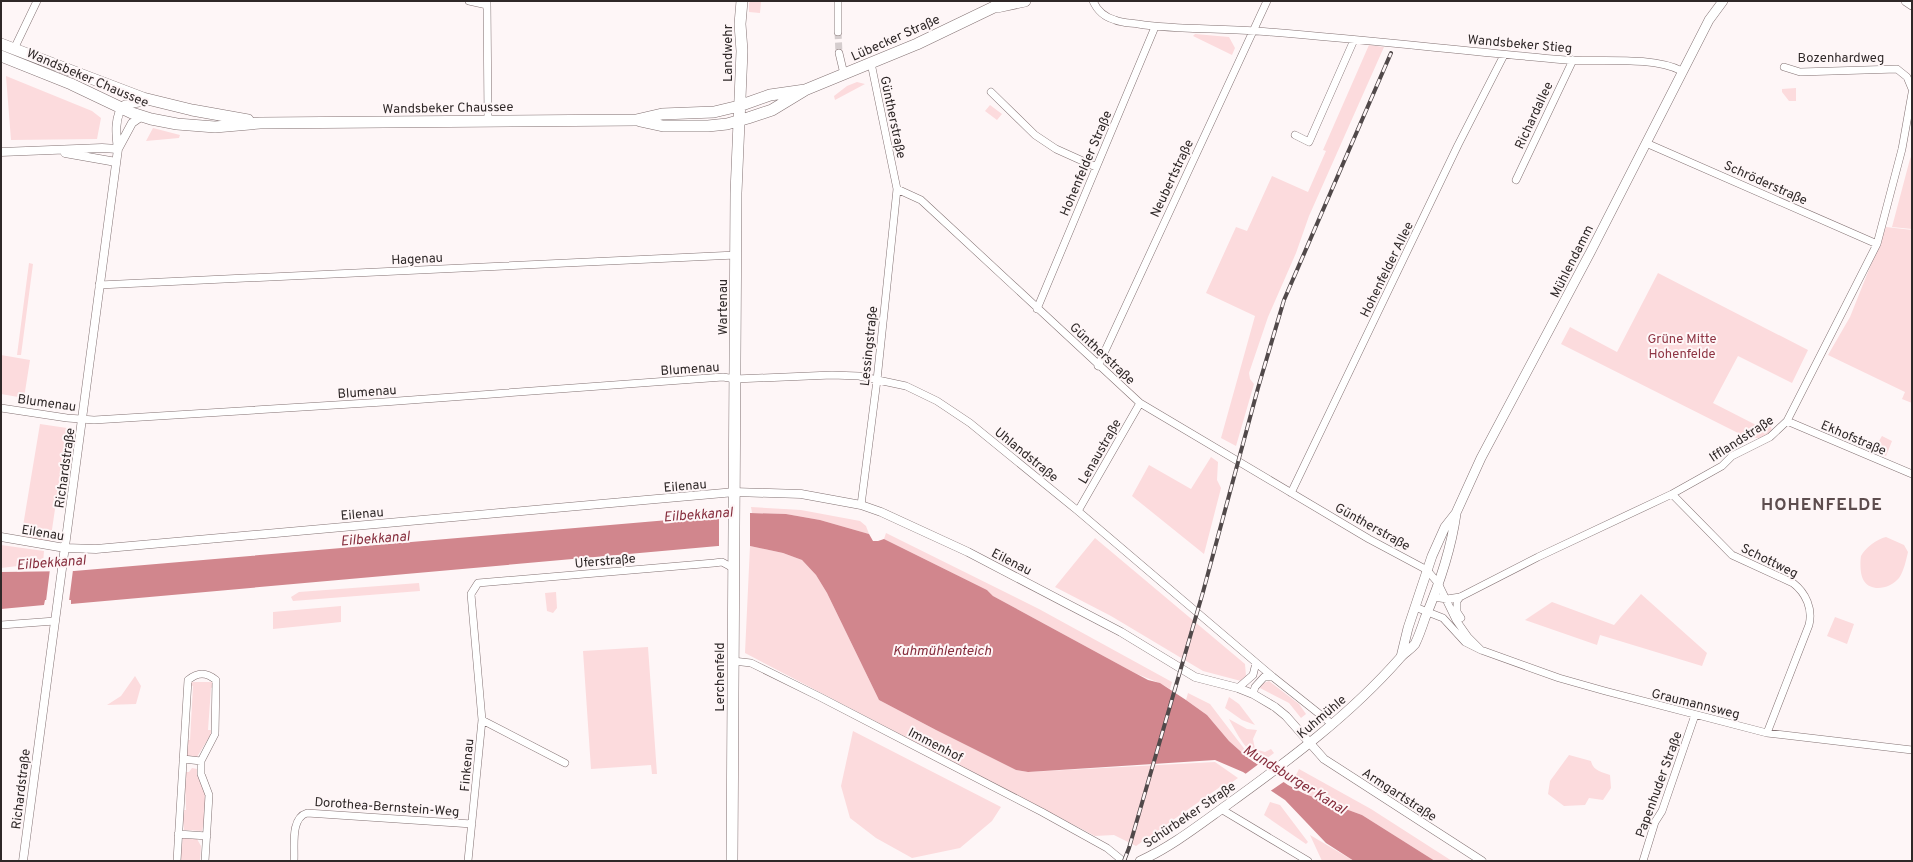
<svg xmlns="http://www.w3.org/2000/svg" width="1913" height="862" font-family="Overpass,sans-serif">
<rect width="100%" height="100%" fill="#fef6f7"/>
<path fill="#fcdbdd" d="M 751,1 L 761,1 L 760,13 L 749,12 L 749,3 Z
M 1195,34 L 1229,37 L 1235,48 L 1232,55 L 1193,36 Z
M 1369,45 L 1384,47 L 1309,216 L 1296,253 L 1268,317 L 1249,373 L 1250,379 L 1254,384 L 1236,446 L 1221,438 L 1255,316 L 1206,293 L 1236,227 L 1247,231 L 1272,176 L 1308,192 L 1326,151 L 1323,150 Z
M 6,76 L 92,111 L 101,118 L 97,139 L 11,140 Z
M 857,82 L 865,84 L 835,100 L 834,96 L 847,86 Z
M 1796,88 L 1796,101 L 1789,101 L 1782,92 L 1782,89 Z
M 990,105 L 1002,114 L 997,120 L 985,111 Z
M 153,128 L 180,135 L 179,138 L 146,141 Z
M 1912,155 L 1912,229 L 1892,227 L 1910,159 Z
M 1886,227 L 1912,230 L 1912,403 L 1902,399 L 1905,392 L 1828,355 L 1850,317 Z
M 29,263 L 33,264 L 21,355 L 17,355 Z
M 1658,273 L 1808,350 L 1792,383 L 1738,356 L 1713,403 L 1760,427 L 1746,437 L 1561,344 L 1570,327 L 1617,352 Z
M 1,355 L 30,360 L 24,398 L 1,394 Z
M 40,424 L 67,428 L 50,543 L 21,538 Z
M 1768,425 L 1771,427 L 1772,431 C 1767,436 1759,440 1753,437 Z
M 1882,436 L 1892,441 L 1886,456 L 1873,451 Z
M 1211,457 L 1218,462 L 1217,480 L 1221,488 L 1204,554 L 1132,496 L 1149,465 L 1191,489 Z
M 751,507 L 801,510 L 860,521 L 866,526 L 869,534 L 820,520 L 786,514 L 752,513 Z
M 886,533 L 1039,609 L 1172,682 L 1170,689 C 1158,681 1145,678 1133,672 L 993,596 L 987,590 L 884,539 Z
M 1886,537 L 1904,545 L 1908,552 C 1906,560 1904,571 1899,578 C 1891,588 1872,593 1864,581 C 1860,575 1860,563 1861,556 C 1865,548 1877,539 1886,537 Z
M 1095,538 L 1245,664 L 1246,676 L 1241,681 L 1203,671 L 1111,616 L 1055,587 Z
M 1,545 L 44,551 L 43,563 L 1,568 Z
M 750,546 L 783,553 L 802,560 L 816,575 L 827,593 L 879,700 L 936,730 L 1016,770 L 1028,772 L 1215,762 L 1238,778 L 1228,785 L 1220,787 L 1136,846 L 1114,835 L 1095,836 L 745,653 Z
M 419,583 L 420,591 L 293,601 L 291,597 L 299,592 Z
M 556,592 L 557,608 L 553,613 L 547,611 L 545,593 Z
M 1641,594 L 1707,653 L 1702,666 L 1600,635 L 1597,645 L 1525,620 L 1552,602 L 1614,625 Z
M 341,606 L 341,622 L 273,629 L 273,612 Z
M 1835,617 L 1854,624 L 1847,644 L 1827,636 Z
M 648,647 L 657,774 L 652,774 L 651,765 L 591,769 L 583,651 Z
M 135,676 L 141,686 L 136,704 L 107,705 L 121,696 Z
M 1269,681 L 1299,704 L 1306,714 L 1301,718 L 1289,703 L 1260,688 L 1261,684 Z
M 191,682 L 214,682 L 214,687 L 211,688 L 208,730 L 211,730 L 211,734 L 197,757 L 185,757 L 186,740 L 190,740 L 193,686 L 190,685 Z
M 1188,693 L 1210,704 L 1249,755 L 1248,758 L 1229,741 L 1207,715 L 1186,700 Z
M 1229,697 L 1239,704 L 1255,725 L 1242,720 L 1225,708 Z
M 1229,719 L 1247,729 L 1257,730 L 1253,739 L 1255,749 L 1265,752 L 1271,749 L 1274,753 L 1266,759 C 1248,757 1237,734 1229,719 Z
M 853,731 L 1001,807 L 992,821 L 960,848 L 912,858 L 876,838 L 850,818 L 841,786 Z
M 1569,755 L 1591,761 C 1593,771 1602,772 1610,775 L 1611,788 L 1603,800 L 1589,798 L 1585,805 L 1564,806 L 1548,794 L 1550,781 Z
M 192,768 L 197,769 C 198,780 203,783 206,793 C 209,805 205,820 202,831 L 184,830 L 182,810 L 186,810 C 186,797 184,785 185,772 L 189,772 Z
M 1299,769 L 1371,809 L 1452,861 L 1435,861 L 1362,815 L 1305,794 L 1293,781 Z
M 1270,802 L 1280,805 L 1308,842 L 1306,844 L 1264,815 Z
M 1310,835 L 1354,861 L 1322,861 Z
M 183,838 L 197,839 L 201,846 L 200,861 L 179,861 Z"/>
<path fill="#d1868d" d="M 750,513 L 786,514 L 820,520 L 869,534 L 873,541 L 878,541 L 884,539 L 987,590 L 993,596 L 1133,672 L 1148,680 L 1160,683 L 1186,700 L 1207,715 L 1229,741 L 1248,758 L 1288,785 L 1305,794 L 1362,815 L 1435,861 L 1354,861 L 1326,843 L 1285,800 L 1243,772 L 1215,760 L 1028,772 L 1016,770 L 936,730 L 879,700 L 827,593 L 816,575 L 802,560 L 783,553 L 750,546 L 718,546 L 71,604 L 71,600 L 45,600 L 44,605 L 1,609 L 1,572 L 74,571 Z"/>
<path fill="#fef6f7" d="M 750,512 L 750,547 L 719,547 L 719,513 Z
M 50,569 L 73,570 L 69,601 L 46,601 Z
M 1260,763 L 1285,781 L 1269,792 L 1244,775 Z"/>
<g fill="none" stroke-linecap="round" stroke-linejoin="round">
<path stroke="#d5cdce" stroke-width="7" stroke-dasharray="7 3.5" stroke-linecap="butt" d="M 838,32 L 839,53"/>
<defs>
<path id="minor" d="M 469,1 L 487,5
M 487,1 L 488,121
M 838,1 L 838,32
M 1093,1 C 1097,10 1104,17 1115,20 C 1122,23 1131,23 1138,24 C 1177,30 1217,28 1256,31 C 1360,39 1463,51 1566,60 C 1601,62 1652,56 1682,71
M 14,49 L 37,1
M 839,53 L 844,74
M 1784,67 L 1800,72 L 1897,69 L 1907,77 L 1912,89
M 991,92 L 1035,135 L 1056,149 L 1096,167
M 1295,135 L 1309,142 L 1354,40
M 1646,143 L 1877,244
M 1516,180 L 1573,60
M 897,189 L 921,200 L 1140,403 L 1369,539 L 1427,570 L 1438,583 L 1456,620 L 1468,637 L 1481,650
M 99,285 L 736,255
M 1037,309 L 1155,27
M 1098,366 L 1267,1
M 1,408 L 67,418 L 94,420 L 384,402 L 723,377 L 735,379 L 832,375 L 859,376 L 906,386 L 937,401 L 970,423 L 1078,511 L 1273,677 L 1332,724
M 1787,421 L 1912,474
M 1291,493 L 1458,145 L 1504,55
M 1672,494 L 1732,555 L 1793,583 C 1806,593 1813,609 1809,625 L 1767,733
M 861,505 L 877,380 L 897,189 L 871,63
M 1078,511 L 1140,403
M 1433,597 L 1447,599 L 1460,597 L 1538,557 L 1672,494 L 1722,466 L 1732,456 L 1770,437 L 1787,421 L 1877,244 L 1902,149 L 1912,93
M 1460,597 L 1457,601 L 1457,612 L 1461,618
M 1415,607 L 1443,618 L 1465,642 L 1481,650 L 1559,678 L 1605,691 L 1767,733 L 1912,750
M 1,625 L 55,621
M 733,661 L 751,663 L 820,697 L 1042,812 L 1107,848 L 1123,861
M 1238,688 L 1253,675 L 1256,663
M 1253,694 L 1255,687 L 1264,677 L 1273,677
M 482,720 L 565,763
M 183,759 L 201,761
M 1221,809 L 1308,861
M 178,834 L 207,836
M 177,861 L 188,680 C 198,672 206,672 216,680 L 215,734 L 201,761 L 201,774 L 209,795 L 205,861
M 294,861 C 295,847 290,818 307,813 L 472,824
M 468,861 L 482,720 L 471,594 L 478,583 L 714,563 L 722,562 L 733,568
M 1643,861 L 1655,822 L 1662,811 L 1695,715"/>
<path id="tertiary" d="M 118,149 L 132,123 L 142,116
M 1,152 L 102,148 L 118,149
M 65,153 L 116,162
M 1,537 L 65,548 L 96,549 L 735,492 L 801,494 L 861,505 L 881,512 L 968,552 L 1121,632 L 1195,677 L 1238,688 L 1253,694 L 1275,707 L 1286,716 L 1324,759 L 1482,861
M 23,861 L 118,149 C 116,135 114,116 124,105 L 148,101"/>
<path id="secondary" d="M 1906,1 L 1912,5
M 1401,657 L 1408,628 L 1432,556 L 1445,527 L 1456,513 L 1481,458 L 1590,253 L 1709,20 L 1723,1
M 1140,861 C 1171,847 1199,825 1227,805 C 1288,761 1350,715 1400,658 C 1404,653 1410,650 1415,644 C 1419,636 1422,627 1425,618 C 1439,585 1451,550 1456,514"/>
<path id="primary" d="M 997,7 L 1025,1
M 1,44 L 143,98 L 192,110 L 248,120
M 1,56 L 71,84 L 132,113 L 151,119 L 177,124 L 215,127 L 260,123 L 636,120 L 662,114 L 714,112 L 739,106 L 770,95 L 805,90
M 640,121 L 663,126 L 708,126 L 727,124 L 748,118 L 772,110 L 805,90 L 917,44 L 994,7 L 1003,1
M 732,861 L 736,193 L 742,51 L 740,24 L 742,1"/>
</defs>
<use href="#minor" stroke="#837273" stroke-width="8"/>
<use href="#tertiary" stroke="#837273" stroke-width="9"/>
<use href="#secondary" stroke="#837273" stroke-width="10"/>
<use href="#primary" stroke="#837273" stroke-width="12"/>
<use href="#minor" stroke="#fff" stroke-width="7"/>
<use href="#tertiary" stroke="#fff" stroke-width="8"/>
<use href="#secondary" stroke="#fff" stroke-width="9"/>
<use href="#primary" stroke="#fff" stroke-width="11"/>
<defs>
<path id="rail" d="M 1124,861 L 1129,848 L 1203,592 L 1258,388 L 1284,300 L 1391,53"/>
</defs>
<use href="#rail" stroke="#51494a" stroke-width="4"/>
<use href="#rail" stroke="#fef6f7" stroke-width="2.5" stroke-dasharray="8" stroke-linecap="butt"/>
</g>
<g text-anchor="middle" stroke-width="4" stroke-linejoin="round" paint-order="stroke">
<g font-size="13" fill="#2f2828" stroke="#fef6f7">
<text transform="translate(895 37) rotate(-24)" y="5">Lübecker Straße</text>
<text transform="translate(1520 43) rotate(5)" y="5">Wandsbeker Stieg</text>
<text transform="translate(727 53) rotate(-90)" y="5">Landwehr</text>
<text x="1841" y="62">Bozenhardweg</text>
<text transform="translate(88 77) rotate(23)" y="5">Wandsbeker Chaussee</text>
<text transform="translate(448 107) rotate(-1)" y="5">Wandsbeker Chaussee</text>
<text transform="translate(1533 115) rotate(-65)" y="5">Richardallee</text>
<text transform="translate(894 117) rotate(78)" y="5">Güntherstraße</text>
<text transform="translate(1085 163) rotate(-67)" y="5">Hohenfelder Straße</text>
<text transform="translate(1171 178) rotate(-65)" y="5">Neubertstraße</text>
<text transform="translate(1766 182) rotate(24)" y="5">Schröderstraße</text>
<text transform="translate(417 258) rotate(-3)" y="5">Hagenau</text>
<text transform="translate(1571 261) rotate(-63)" y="5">Mühlendamm</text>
<text transform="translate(1386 269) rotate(-64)" y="5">Hohenfelder Allee</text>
<text transform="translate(722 307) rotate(-90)" y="5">Wartenau</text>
<text transform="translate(868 346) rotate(-84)" y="5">Lessingstraße</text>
<text transform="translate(1103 353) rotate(43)" y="5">Güntherstraße</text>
<text transform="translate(690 368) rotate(-4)" y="5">Blumenau</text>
<text transform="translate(367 391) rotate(-4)" y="5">Blumenau</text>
<text transform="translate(47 402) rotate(8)" y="5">Blumenau</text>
<text transform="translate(1854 437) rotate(23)" y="5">Ekhofstraße</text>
<text transform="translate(1741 438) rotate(-33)" y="5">Ifflandstraße</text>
<text transform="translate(1099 451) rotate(-60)" y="5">Lenaustraße</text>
<text transform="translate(1027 454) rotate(39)" y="5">Uhlandstraße</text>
<text transform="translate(64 468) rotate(-82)" y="5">Richardstraße</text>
<text transform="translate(685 485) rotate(-5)" y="5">Eilenau</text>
<text transform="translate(362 513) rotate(-5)" y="5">Eilenau</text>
<text transform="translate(1373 526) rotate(29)" y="5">Güntherstraße</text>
<text transform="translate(43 532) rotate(9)" y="5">Eilenau</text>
<text transform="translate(605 560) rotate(-5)" y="5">Uferstraße</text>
<text transform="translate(1770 560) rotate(26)" y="5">Schottweg</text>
<text transform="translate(1012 561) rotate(27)" y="5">Eilenau</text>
<text transform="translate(719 677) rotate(-90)" y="5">Lerchenfeld</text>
<text transform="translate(1696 703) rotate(14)" y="5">Graumannsweg</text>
<text transform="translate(1321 716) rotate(-40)" y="5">Kuhmühle</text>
<text transform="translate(936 744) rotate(27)" y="5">Immenhof</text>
<text transform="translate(466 765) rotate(-85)" y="5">Finkenau</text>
<text transform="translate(1658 784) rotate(-70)" y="5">Papenhuder Straße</text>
<text transform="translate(20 789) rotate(-83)" y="5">Richardstraße</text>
<text transform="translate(1400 794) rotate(33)" y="5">Armgartstraße</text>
<text transform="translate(387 806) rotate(4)" y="5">Dorothea-Bernstein-Weg</text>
<text transform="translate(1189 814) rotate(-34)" y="5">Schürbeker Straße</text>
</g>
<g font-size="13" fill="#8e3443" stroke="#fef6f7">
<text x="1682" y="343">Grüne Mitte<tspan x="1682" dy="15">Hohenfelde</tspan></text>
</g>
<g font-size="14" font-style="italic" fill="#862d3c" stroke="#fef6f7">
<text transform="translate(698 514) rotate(-4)" y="5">Eilbekkanal</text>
<text transform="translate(375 538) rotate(-4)" y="5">Eilbekkanal</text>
<text transform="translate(51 562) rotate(-4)" y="5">Eilbekkanal</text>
<text x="942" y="655">Kuhmühlenteich</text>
<text transform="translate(1295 779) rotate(32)" y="5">Mundsburger Kanal</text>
</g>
<g font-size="17" font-weight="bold" letter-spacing="1" fill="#5d4d4e" stroke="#fef6f7">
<text x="1822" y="510">HOHENFELDE</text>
</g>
</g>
<rect width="1913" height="862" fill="none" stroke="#2f2828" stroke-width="4"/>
</svg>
